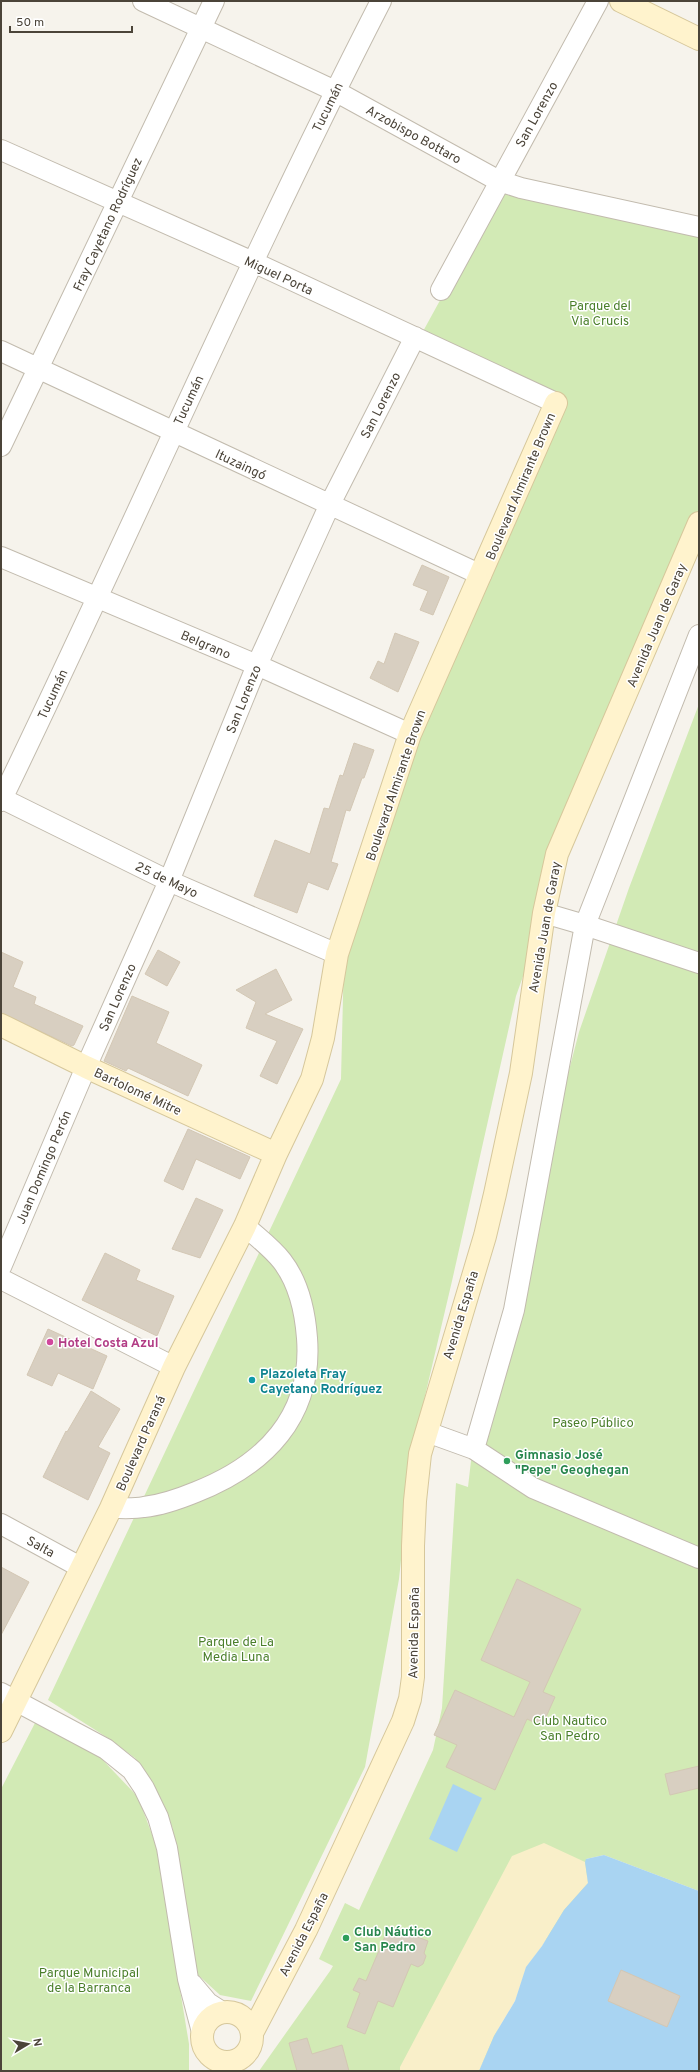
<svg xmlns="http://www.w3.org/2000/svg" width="700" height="2072" font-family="Overpass,sans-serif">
<rect width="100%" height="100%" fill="#f6f3ec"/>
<path fill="#d2eab5" d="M 500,191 L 699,233 L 699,535 L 584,805 L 516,996 L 452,1281 L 413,1447 L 399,1579 L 365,1767 L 251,2001 L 220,1995 L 196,1973 L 172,1826 L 135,1758 L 108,1738 L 48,1700 L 341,1079 L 344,956 L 416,737 L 561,403 L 421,335 Z
M 699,704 L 699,1891 L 604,1855 L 586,1859 L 588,1883 L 526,1967 L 479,2071 L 259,2071 L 330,1971 L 333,1966 L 319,1959 L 345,1903 L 359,1910 L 433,1750 L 442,1708 L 456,1483 L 468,1487 L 474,1435 L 579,1032 L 629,888 Z
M 35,1723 L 98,1755 L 138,1797 L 156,1845 L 189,2044 L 189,2071 L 1,2071 L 1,1789 Z"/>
<path fill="#f9efc9" d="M 544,1843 L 585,1862 L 588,1883 L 564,1910 L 542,1946 L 527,1966 L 515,2001 L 494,2036 L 479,2071 L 400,2071 L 400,2067 L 512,1856 Z"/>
<path fill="#a9d4f2" d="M 453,1784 L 482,1798 L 457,1852 L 429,1839 Z
M 604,1855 L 699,1891 L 699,2071 L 479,2071 L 494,2036 L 515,2001 L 526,1967 L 542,1946 L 564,1910 L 588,1883 L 585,1862 L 586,1859 Z"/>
<path fill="#d8cfc1" stroke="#d3c7b4" d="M 422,565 L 449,577 L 433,615 L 420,610 L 428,591 L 413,585 Z
M 395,633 L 419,642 L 398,692 L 370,678 L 378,661 L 384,664 Z
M 354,743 L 374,750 L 364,778 L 362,778 L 350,811 L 346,810 L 331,862 L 338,864 L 328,890 L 308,882 L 297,913 L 254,896 L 275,840 L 310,854 L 324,808 L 329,809 L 340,775 L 343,776 Z
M 158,950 L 180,962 L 167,986 L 145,974 Z
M 1,952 L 23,962 L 13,987 L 36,997 L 34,1004 L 83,1026 L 74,1045 L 72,1046 L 1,1013 Z
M 276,969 L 292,1000 L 265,1014 L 303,1029 L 277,1084 L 260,1076 L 277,1041 L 246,1028 L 256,1002 L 236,990 Z
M 132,996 L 169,1012 L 156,1043 L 202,1065 L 188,1096 L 128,1068 L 126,1071 L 104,1061 Z
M 188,1129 L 250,1157 L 240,1179 L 196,1159 L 183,1190 L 164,1181 Z
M 196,1198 L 223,1210 L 200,1258 L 172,1249 Z
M 105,1253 L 140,1270 L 136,1280 L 174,1296 L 157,1336 L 82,1300 Z
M 48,1329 L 107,1356 L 93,1389 L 58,1373 L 52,1386 L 27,1375 Z
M 91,1391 L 120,1409 L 98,1447 L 110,1453 L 88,1500 L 43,1477 L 66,1431 L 67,1432 Z
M 1,1567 L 29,1582 L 1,1635 Z
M 517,1579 L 581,1609 L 543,1692 L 555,1697 L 542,1726 L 527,1719 L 495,1790 L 446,1767 L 457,1745 L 434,1735 L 455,1690 L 514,1717 L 530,1682 L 481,1660 Z
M 699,1766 L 699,1788 L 670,1795 L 665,1774 Z
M 392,1927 L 428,1941 L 424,1953 L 426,1956 L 423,1964 L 418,1967 L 411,1964 L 393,2007 L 378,2001 L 365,2034 L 347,2027 L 360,1993 L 353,1990 L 359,1978 L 366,1981 L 386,1934 Z
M 621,1970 L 680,1996 L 667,2027 L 608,2001 Z
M 307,2038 L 312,2054 L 342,2045 L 349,2071 L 297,2071 L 289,2043 Z"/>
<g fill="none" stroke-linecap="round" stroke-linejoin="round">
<defs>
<path id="street" d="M 143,1 L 335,91 L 499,181 L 521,188 L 699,227
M 1,150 L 253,262 L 556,403
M 441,290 L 598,1
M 1,351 L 481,575
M 1,446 L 214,1
M 1,557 L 257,665 L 410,734
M 1,798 L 169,881 L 337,954
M 1,801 C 130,535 246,264 381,1
M 544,913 L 585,925 L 699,963
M 1,1267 L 86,1067 L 169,881 L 257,665 L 330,504 L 415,337
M 1,1279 L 174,1367
M 427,1432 L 474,1449 L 533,1488 L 699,1558
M 474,1449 L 514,1310 L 585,925 L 699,635
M 111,1508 C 122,1508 134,1509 144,1507 C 163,1505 179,1499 196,1492 C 265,1465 313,1416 307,1338 C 305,1311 299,1283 282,1261 C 272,1248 257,1237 245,1226
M 1,1524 L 82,1568
M 1,1693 L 106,1749 L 132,1770 L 144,1788 L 158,1817 L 167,1848 L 188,1979 L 202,2032
M 192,1984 L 208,2003 L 222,2012"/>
<path id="secondary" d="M 621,1 L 699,39
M 1,1025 L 86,1067 L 276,1154
M 1,1731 L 111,1508 L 174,1367 L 245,1226 L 276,1154 L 312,1079 L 323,1038 L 337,954 L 410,734 L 556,403
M202 2037a25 25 0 1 1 50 0a25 25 0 1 1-50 0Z
M 252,2033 L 306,1930 L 403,1721 L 410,1699 L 413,1677 L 413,1546 L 415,1501 L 420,1454 L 485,1236 L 495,1194 L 521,1073 L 544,913 L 557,854 L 699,523"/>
</defs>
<use href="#street" stroke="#c2bbae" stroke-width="22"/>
<use href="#secondary" stroke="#d6c79b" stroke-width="24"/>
<use href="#street" stroke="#fff" stroke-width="20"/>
<use href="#secondary" stroke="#fff3cd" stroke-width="22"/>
</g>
<circle fill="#d1479c" stroke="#fff" stroke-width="1.5" cx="50" cy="1342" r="4"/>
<circle fill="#0f9aa8" stroke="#fff" stroke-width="1.5" cx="252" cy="1380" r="4"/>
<g fill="#2e9e5b" stroke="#fff" stroke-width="1.5">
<circle cx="507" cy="1461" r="4"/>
<circle cx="346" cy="1938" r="4"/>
</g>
<g text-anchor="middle" stroke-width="3" stroke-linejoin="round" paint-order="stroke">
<g font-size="13" fill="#4b4439" stroke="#fff">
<text transform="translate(327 107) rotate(-64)" y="5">Tucumán</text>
<text transform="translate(536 114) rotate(-61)" y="5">San Lorenzo</text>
<text transform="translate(414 134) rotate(29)" y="5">Arzobispo Bottaro</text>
<text transform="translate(107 224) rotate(-65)" y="5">Fray Cayetano Rodríguez</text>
<text transform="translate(279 275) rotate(25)" y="5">Miguel Porta</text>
<text transform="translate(188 400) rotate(-65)" y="5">Tucumán</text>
<text transform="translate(380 405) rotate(-63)" y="5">San Lorenzo</text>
<text transform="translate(241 464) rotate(25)" y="5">Ituzaingó</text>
<text transform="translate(520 486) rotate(-67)" y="5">Boulevard Almirante Brown</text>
<text transform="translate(656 625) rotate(-67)" y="5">Avenida Juan de Garay</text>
<text transform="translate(206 644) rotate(23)" y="5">Belgrano</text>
<text transform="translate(52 694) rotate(-65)" y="5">Tucumán</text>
<text transform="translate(243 699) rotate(-68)" y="5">San Lorenzo</text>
<text transform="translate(395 785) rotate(-71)" y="5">Boulevard Almirante Brown</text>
<text transform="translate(167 879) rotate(25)" y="5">25 de Mayo</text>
<text transform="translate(544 927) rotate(-80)" y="5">Avenida Juan de Garay</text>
<text transform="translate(117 997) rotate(-66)" y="5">San Lorenzo</text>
<text transform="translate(138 1091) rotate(25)" y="5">Bartolomé Mitre</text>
<text transform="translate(43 1167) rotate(-67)" y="5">Juan Domingo Perón</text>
<text transform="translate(460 1315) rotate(-73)" y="5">Avenida España</text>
<text transform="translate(140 1443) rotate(-66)" y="5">Boulevard Paraná</text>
<text transform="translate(41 1546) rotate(29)" y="5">Salta</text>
<text transform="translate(413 1633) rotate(-89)" y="5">Avenida España</text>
<text transform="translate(303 1934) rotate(-63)" y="5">Avenida España</text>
</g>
<g font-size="13" fill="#4a7f2a" stroke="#fff">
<text x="600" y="310">Parque del<tspan x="600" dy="15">Via Crucis</tspan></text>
<text x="593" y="1427">Paseo Público</text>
<text x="236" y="1646">Parque de La<tspan x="236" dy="15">Media Luna</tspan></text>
<text x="570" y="1725">Club Nautico<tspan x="570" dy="15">San Pedro</tspan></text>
<text x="89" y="1977">Parque Municipal<tspan x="89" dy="15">de la Barranca</tspan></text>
</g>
<g font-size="13" font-weight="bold" fill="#b23c85" stroke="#fff" text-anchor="start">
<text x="58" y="1347">Hotel Costa Azul</text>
</g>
<g font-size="13" font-weight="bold" fill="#0d838f" stroke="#fff" text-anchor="start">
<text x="260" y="1378">Plazoleta Fray<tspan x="260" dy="15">Cayetano Rodríguez</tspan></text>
</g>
<g font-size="13" font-weight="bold" fill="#27864d" stroke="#fff" text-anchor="start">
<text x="515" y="1459">Gimnasio José<tspan x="515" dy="15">"Pepe" Geoghegan</tspan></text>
<text x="354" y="1936">Club Náutico<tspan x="354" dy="15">San Pedro</tspan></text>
</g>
</g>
<rect width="700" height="2072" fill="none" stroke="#4b4439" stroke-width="4"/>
<g transform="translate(28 2044) rotate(80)" stroke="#ffffff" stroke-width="3" paint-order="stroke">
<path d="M0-3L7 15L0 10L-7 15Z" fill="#4b4439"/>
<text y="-6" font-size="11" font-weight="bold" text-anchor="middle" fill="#4b4439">N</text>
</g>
<path d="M10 26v6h122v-6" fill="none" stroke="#4b4439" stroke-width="2"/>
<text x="16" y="26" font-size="12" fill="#4b4439" stroke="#ffffff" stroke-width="3" paint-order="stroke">50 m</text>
</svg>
